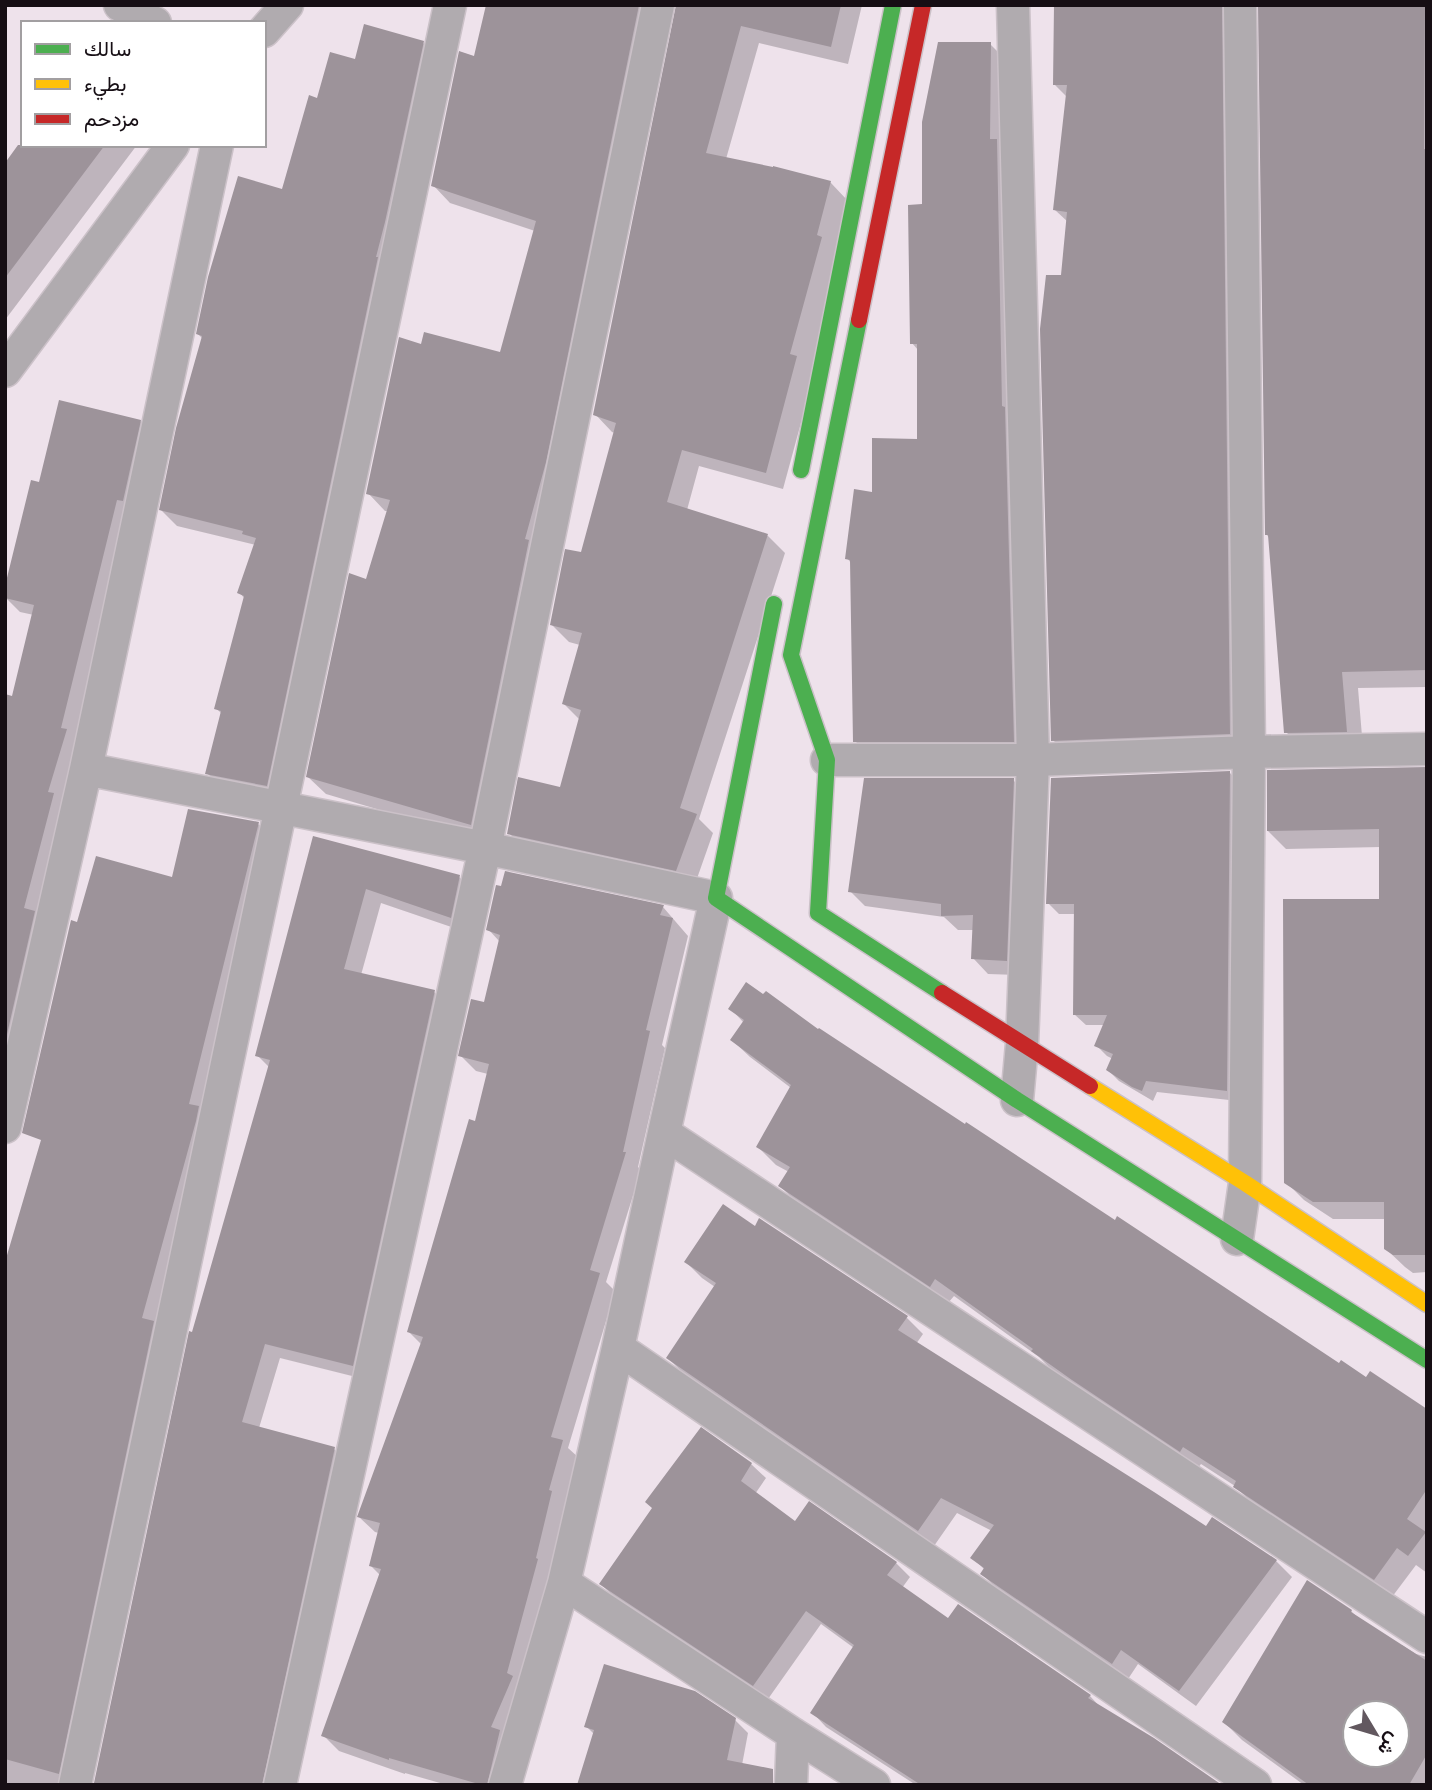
<svg xmlns="http://www.w3.org/2000/svg" width="1432" height="1790" font-family="'Varela Round',Vazirmatn,sans-serif">
<rect width="100%" height="100%" fill="#eee2eb"/>
<path fill="#0003" fill-rule="evenodd" d="M 488,5 L 670,5 L 488,842 L 326,794 L 308,777 L 388,511 L 385,511 L 368,493 L 422,346 L 501,355 L 535,231 L 450,203 L 433,185 L 475,58 Z
M 678,5 L 862,5 L 848,64 L 759,43 L 726,159 L 774,168 L 831,183 L 848,201 L 814,375 L 783,489 L 699,466 L 687,510 L 768,536 L 785,553 L 699,819 L 713,833 L 694,887 L 526,851 L 509,833 L 562,789 L 580,720 L 564,704 L 580,645 L 569,642 L 551,624 L 582,555 L 615,433 L 612,432 L 595,414 Z
M 1055,5 L 1248,5 L 1246,751 L 1069,757 L 1053,740 L 1062,276 L 1068,222 L 1055,210 L 1068,98 L 1055,85 Z
M 1260,5 L 1427,5 L 1427,687 L 1358,688 L 1363,748 L 1303,749 L 1286,732 L 1270,539 L 1267,535 Z
M 423,43 L 439,59 L 283,801 L 223,789 L 207,773 L 222,714 L 216,708 L 245,599 L 239,592 L 256,545 L 177,526 L 161,510 L 203,339 L 198,334 L 284,191 L 319,100 L 356,61 Z
M 990,44 L 1006,60 L 1029,757 L 871,757 L 855,741 L 851,563 L 847,558 L 874,494 L 919,440 L 918,350 L 912,343 L 924,206 Z
M 23,142 L 23,145 L 137,145 L 5,320 L 5,166 Z
M 140,421 L 155,436 L 5,1123 L 5,695 L 14,698 L 34,615 L 20,612 L 5,597 L 40,484 Z
M 1427,769 L 1427,1272 L 1413,1273 L 1405,1267 L 1386,1249 L 1386,1219 L 1333,1219 L 1304,1200 L 1286,1182 L 1380,901 L 1381,847 L 1286,849 L 1268,831 Z
M 1230,773 L 1241,784 L 1238,1101 L 1157,1092 L 1153,1101 L 1119,1081 L 1108,1070 L 1113,1059 L 1107,1056 L 1096,1045 L 1105,1025 L 1086,1025 L 1074,1014 L 1075,914 L 1059,914 L 1048,903 Z
M 1013,780 L 1028,795 L 1021,975 L 988,974 L 973,958 L 974,930 L 958,930 L 944,917 L 865,906 L 850,891 Z
M 258,824 L 274,839 L 74,1785 L 5,1785 L 5,1268 L 69,1054 L 78,924 L 173,879 Z
M 315,838 L 459,877 L 475,892 L 466,932 L 381,903 L 361,975 L 434,992 L 449,1007 L 368,1380 L 280,1358 L 259,1428 L 334,1449 L 349,1464 L 279,1785 L 96,1785 L 191,1333 L 193,1334 L 270,1068 L 257,1055 Z
M 663,907 L 688,936 L 662,1045 L 665,1048 L 638,1167 L 641,1170 L 606,1282 L 615,1291 L 568,1448 L 578,1457 L 565,1506 L 567,1509 L 507,1785 L 447,1785 L 405,1773 L 405,1774 L 339,1751 L 323,1735 L 381,1576 L 371,1566 L 379,1533 L 375,1532 L 359,1517 L 422,1345 L 409,1332 L 476,1124 L 488,1074 L 476,1071 L 460,1055 L 485,1004 L 500,942 L 488,929 Z
M 731,1009 L 818,1032 L 1339,1366 L 1427,1411 L 1427,1573 L 1416,1565 L 1392,1597 L 1253,1504 L 1235,1486 L 1201,1464 L 1198,1468 L 1092,1398 L 1051,1369 L 1039,1357 L 954,1296 L 948,1303 L 798,1204 L 780,1186 L 789,1172 L 776,1165 L 758,1147 L 791,1088 L 750,1057 L 732,1040 L 744,1023 Z
M 760,1220 L 907,1318 L 923,1334 L 916,1344 L 1206,1529 L 1276,1561 L 1292,1577 L 1196,1706 L 1138,1664 L 1128,1679 L 998,1590 L 982,1574 L 985,1570 L 973,1558 L 992,1531 L 957,1513 L 934,1546 L 684,1374 L 668,1358 L 715,1287 L 702,1278 L 686,1262 L 755,1228 Z
M 751,1464 L 766,1478 L 755,1494 L 795,1523 L 896,1563 L 910,1577 L 902,1588 L 948,1620 L 1090,1696 L 1102,1709 L 1219,1785 L 916,1785 L 826,1727 L 812,1712 L 854,1648 L 821,1624 L 768,1699 L 615,1598 L 601,1584 Z
M 1351,1611 L 1360,1620 L 1401,1646 L 1402,1645 L 1416,1654 L 1427,1657 L 1427,1785 L 1304,1785 L 1242,1740 L 1224,1722 ZM 1355,1713 L 1397,1713 L 1397,1755 L 1355,1755 Z
M 734,1719 L 748,1733 L 742,1765 L 595,1735 L 586,1726 Z"/>
<path fill="#9d939a" fill-rule="evenodd" d="M 486,5 L 639,5 L 546,462 L 525,539 L 529,540 L 471,825 L 306,777 L 349,573 L 366,579 L 390,500 L 366,494 L 399,337 L 421,344 L 424,332 L 500,352 L 536,221 L 431,186 L 459,51 L 474,56 Z
M 676,5 L 841,5 L 831,47 L 741,26 L 706,153 L 773,167 L 773,166 L 831,181 L 817,235 L 822,237 L 790,354 L 797,356 L 766,473 L 682,450 L 667,502 L 768,534 L 680,808 L 697,814 L 676,871 L 507,834 L 518,777 L 560,787 L 581,710 L 562,704 L 582,633 L 550,625 L 565,549 L 581,552 L 616,423 L 593,415 Z
M 1054,5 L 1222,5 L 1230,734 L 1051,741 L 1040,329 L 1046,275 L 1061,275 L 1067,212 L 1053,210 L 1067,85 L 1053,85 Z
M 1258,5 L 1425,5 L 1424,149 L 1427,149 L 1427,670 L 1342,672 L 1347,732 L 1284,733 L 1268,535 L 1265,535 Z
M 364,24 L 424,41 L 385,222 L 376,257 L 378,257 L 267,786 L 205,774 L 221,711 L 214,709 L 244,596 L 237,593 L 256,538 L 242,534 L 243,531 L 159,510 L 176,428 L 202,336 L 196,334 L 208,277 L 238,176 L 282,189 L 309,95 L 317,98 L 330,52 L 355,59 Z
M 938,42 L 991,42 L 990,139 L 997,139 L 1002,406 L 1005,407 L 1014,742 L 853,742 L 850,560 L 845,559 L 854,489 L 872,492 L 872,438 L 917,439 L 917,344 L 910,344 L 908,205 L 922,204 L 922,122 Z
M 18,145 L 105,145 L 5,278 L 5,163 Z
M 59,400 L 141,420 L 123,501 L 117,500 L 61,728 L 67,729 L 48,792 L 54,793 L 24,908 L 35,911 L 5,1043 L 5,694 L 12,696 L 34,605 L 5,598 L 5,586 L 31,480 L 39,482 Z
M 1427,767 L 1427,1255 L 1393,1255 L 1384,1249 L 1384,1202 L 1313,1202 L 1284,1183 L 1283,899 L 1379,899 L 1379,829 L 1267,831 L 1267,770 Z
M 1230,771 L 1227,1091 L 1146,1081 L 1142,1091 L 1132,1087 L 1106,1070 L 1113,1054 L 1094,1046 L 1107,1015 L 1073,1015 L 1074,904 L 1046,904 L 1051,778 Z
M 864,778 L 1014,778 L 1007,961 L 971,959 L 973,915 L 941,916 L 941,904 L 848,892 Z
M 188,809 L 259,822 L 189,1104 L 199,1106 L 196,1121 L 142,1318 L 154,1321 L 59,1774 L 5,1759 L 5,1262 L 41,1140 L 22,1133 L 71,920 L 77,922 L 96,856 L 172,877 Z
M 313,836 L 460,875 L 451,918 L 366,889 L 344,969 L 435,990 L 353,1366 L 265,1344 L 242,1422 L 335,1447 L 262,1785 L 100,1785 L 94,1783 L 189,1331 L 192,1332 L 270,1060 L 255,1056 Z
M 505,871 L 664,905 L 660,915 L 673,918 L 646,1030 L 650,1031 L 623,1152 L 626,1152 L 590,1270 L 600,1273 L 551,1437 L 563,1440 L 549,1490 L 552,1491 L 536,1558 L 538,1559 L 507,1673 L 513,1676 L 491,1727 L 500,1730 L 487,1785 L 482,1785 L 389,1758 L 389,1760 L 321,1736 L 381,1569 L 369,1566 L 380,1523 L 357,1517 L 423,1337 L 407,1332 L 469,1119 L 475,1121 L 489,1064 L 458,1056 L 471,999 L 484,1002 L 500,935 L 486,930 L 496,885 L 501,886 Z
M 746,982 L 763,994 L 766,991 L 818,1029 L 819,1028 L 965,1124 L 966,1122 L 1115,1220 L 1117,1216 L 1339,1363 L 1341,1360 L 1366,1377 L 1370,1371 L 1427,1409 L 1427,1489 L 1407,1519 L 1426,1532 L 1408,1556 L 1397,1548 L 1374,1580 L 1233,1487 L 1236,1481 L 1183,1447 L 1180,1452 L 1072,1380 L 1031,1351 L 1033,1349 L 935,1279 L 930,1287 L 778,1186 L 790,1167 L 756,1147 L 791,1085 L 730,1040 L 744,1020 L 728,1009 Z
M 723,1204 L 755,1226 L 759,1218 L 908,1316 L 898,1330 L 1154,1492 L 1206,1526 L 1212,1517 L 1277,1560 L 1179,1691 L 1121,1650 L 1112,1664 L 980,1574 L 984,1568 L 970,1558 L 994,1525 L 941,1498 L 918,1531 L 666,1358 L 716,1283 L 684,1262 Z
M 701,1427 L 752,1463 L 741,1481 L 795,1521 L 809,1501 L 897,1562 L 887,1575 L 948,1618 L 958,1604 L 1091,1695 L 1088,1698 L 1154,1738 L 1222,1785 L 921,1785 L 810,1713 L 854,1645 L 806,1611 L 753,1686 L 599,1584 L 652,1508 L 645,1502 Z
M 1307,1580 L 1352,1610 L 1351,1612 L 1427,1661 L 1427,1754 L 1409,1785 L 1309,1785 L 1222,1722 ZM 1355,1713 L 1397,1713 L 1397,1755 L 1355,1755 Z
M 604,1664 L 695,1691 L 736,1718 L 727,1760 L 773,1769 L 773,1785 L 577,1785 L 594,1730 L 584,1727 Z"/>
<g fill="none" stroke-linecap="round" stroke-linejoin="round">
<defs>
<path id="street" d="M 120,5 L 155,23
M 1013,5 L 1033,760 L 1022,1044 L 1017,1100
M 264,31 L 287,5
M 5,371 L 173,145
M 827,760 L 1033,760 L 1249,752 L 1427,749
M 86,769 L 485,848 L 716,898 L 664,1133 L 618,1348 L 564,1583 L 505,1785
M 5,1127 L 86,769 L 217,145
M 664,1133 L 1427,1637
M 1237,1239 L 1245,1183 L 1249,752 L 1240,5
M 618,1348 L 1255,1785
M 564,1583 L 793,1734 L 874,1785
M 75,1785 L 450,5
M 280,1785 L 485,848 L 658,5
M 791,1785 L 793,1734"/>
<path id="fast" d="M 859,320 L 791,655 L 827,760 L 818,913 L 942,993
M 801,470 L 893,5
M 716,898 L 774,604
M 716,898 L 1017,1100 L 1427,1360"/>
<path id="slow" d="M 1090,1086 L 1245,1183 L 1427,1304"/>
<path id="jam" d="M 859,320 L 923,5
M 942,993 L 1090,1086"/>
</defs>
<use href="#street" stroke="#cbc1c8" stroke-width="35"/>
<use href="#fast" stroke="#cbc1c8" stroke-width="19"/>
<use href="#slow" stroke="#cbc1c8" stroke-width="19"/>
<use href="#jam" stroke="#cbc1c8" stroke-width="19"/>
<use href="#street" stroke="#b0abaf" stroke-width="32"/>
<use href="#fast" stroke="#4caf50" stroke-width="16"/>
<use href="#slow" stroke="#ffc107" stroke-width="16"/>
<use href="#jam" stroke="#c62828" stroke-width="16"/>
</g>
<rect width="1432" height="1790" fill="none" stroke="#160e14" stroke-width="14"/>
<rect x="21" y="21" width="245" height="126" fill="#ffffff" stroke="#a29fa1" stroke-width="2"/>
<rect x="35" y="44" width="35" height="10" fill="#4caf50" stroke="#a29fa1" stroke-width="2"/>
<text x="84" y="56" font-size="21" fill="#160e14">سالك</text>
<rect x="35" y="79" width="35" height="10" fill="#ffc107" stroke="#a29fa1" stroke-width="2"/>
<text x="84" y="91" font-size="21" fill="#160e14">بطيء</text>
<rect x="35" y="114" width="35" height="10" fill="#c62828" stroke="#a29fa1" stroke-width="2"/>
<text x="84" y="126" font-size="21" fill="#160e14">مزدحم</text>
<g transform="translate(1376 1734) rotate(128)"><circle r="33" fill="#ffffff" stroke="#a29fa1" stroke-width="2"/>
<path d="M0-5L12 26L0 18L-12 26Z" fill="#62585f"/>
<text y="-10" font-size="19" font-weight="bold" text-anchor="middle" fill="#160e14">ش</text>
</g>
</svg>
